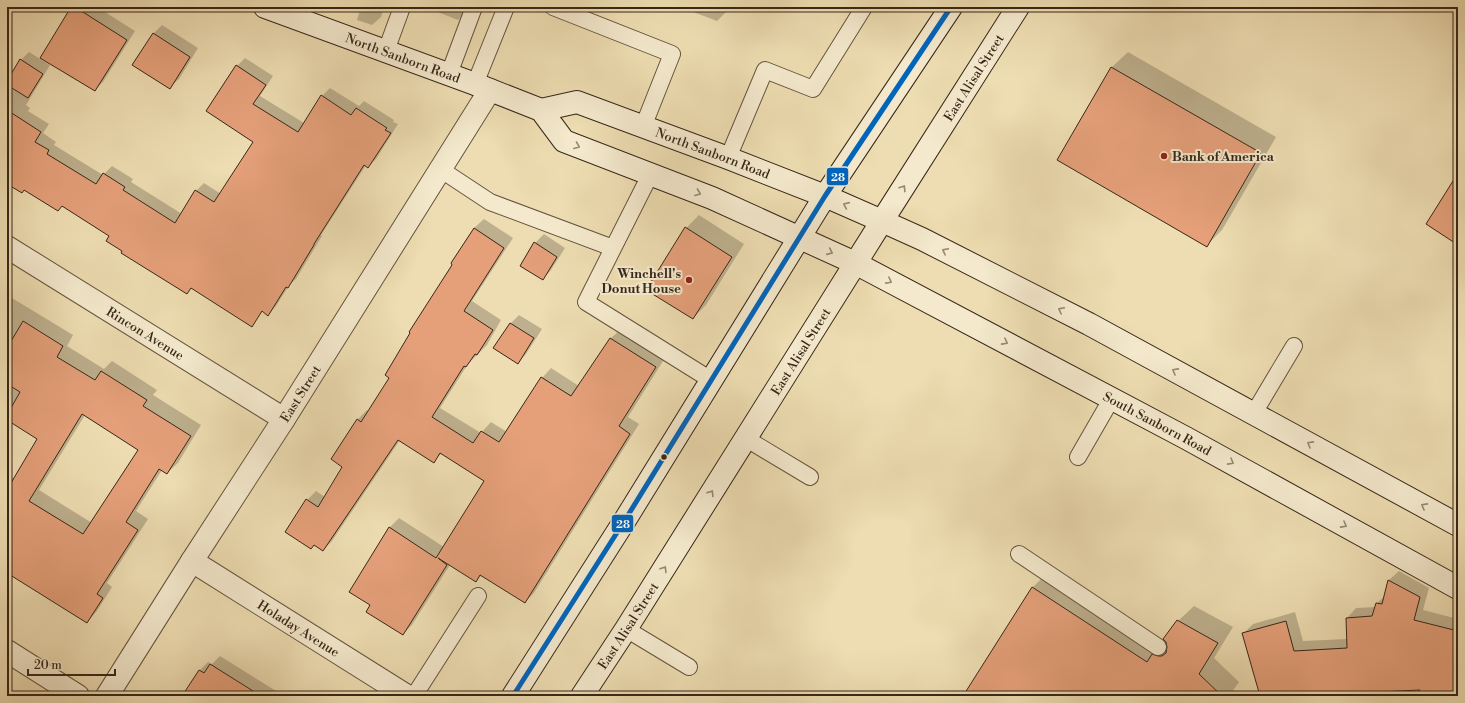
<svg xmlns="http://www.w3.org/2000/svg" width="1465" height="703" font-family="'Libre Bodoni',serif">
<rect width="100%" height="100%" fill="#eeddb2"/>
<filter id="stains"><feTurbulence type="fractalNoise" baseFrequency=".005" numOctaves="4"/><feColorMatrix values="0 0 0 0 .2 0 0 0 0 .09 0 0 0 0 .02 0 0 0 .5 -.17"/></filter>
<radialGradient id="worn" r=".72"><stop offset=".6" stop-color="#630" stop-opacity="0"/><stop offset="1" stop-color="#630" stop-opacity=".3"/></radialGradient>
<path fill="#0003" fill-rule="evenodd" d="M 72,7 L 97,7 L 135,31 L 103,82 L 95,90 Z
M 361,7 L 384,7 L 381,17 L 372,25 L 357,20 Z
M 437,7 L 469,7 L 467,11 L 458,20 L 435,11 Z
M 680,7 L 731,7 L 717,21 Z
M 162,25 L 198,48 L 179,79 L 170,87 L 153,34 Z
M 29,52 L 50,65 L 26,105 L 30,108 L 28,111 L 49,124 L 43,133 L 56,142 L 54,145 L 103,175 L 112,166 L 133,179 L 131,182 L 182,214 L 196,191 L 204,183 L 221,194 L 254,141 L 237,66 L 245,58 L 273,76 L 260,96 L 304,123 L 322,96 L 330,88 L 359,106 L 364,101 L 394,120 L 393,122 L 398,124 L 376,159 L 368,167 L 366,165 L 321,235 L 322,236 L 296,279 L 290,284 L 276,306 L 268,315 L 263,311 L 251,325 L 192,288 L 187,293 L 123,251 L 111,235 L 63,205 L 7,182 L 7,83 L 21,60 Z
M 1128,52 L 1276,137 L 1222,230 L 1207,245 L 1058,160 L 1112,67 Z
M 699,215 L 744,244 L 706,305 L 693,318 L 686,228 Z
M 484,219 L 513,238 L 472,301 L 501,320 L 487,345 L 468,364 L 440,408 L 481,433 L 491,422 L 507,432 L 542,378 L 551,368 L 579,386 L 610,339 L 620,330 L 665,358 L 628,417 L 639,424 L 534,593 L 525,602 L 482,575 L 476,581 L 450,565 L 412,625 L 403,634 L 372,605 L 350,591 L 390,527 L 399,518 L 444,547 L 485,480 L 442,453 L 434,461 L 400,440 L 332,541 L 323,550 L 315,545 L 311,548 L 307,500 L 316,491 L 325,497 L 344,466 L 357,420 L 367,410 L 369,412 L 390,378 L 474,228 Z
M 544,234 L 565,248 L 551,270 L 543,279 L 535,243 Z
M 7,295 L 73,335 L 67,346 L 104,369 L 112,361 L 157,390 L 153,395 L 201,425 L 178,463 L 167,473 L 162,470 L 136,511 L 148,519 L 107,583 L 112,587 L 97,611 L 87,622 L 7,571 L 7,475 L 14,479 L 39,439 L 7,419 ZM 85,415 L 140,450 L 92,523 L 39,490 Z
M 519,315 L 542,329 L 526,354 L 518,363 L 510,324 Z
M 1399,571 L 1429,588 L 1423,610 L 1458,619 L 1458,696 L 1420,696 L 1421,689 L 1357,685 L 1314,696 L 1279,696 L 1244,633 L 1253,624 L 1295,612 L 1303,641 L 1347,639 L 1347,618 L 1356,608 L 1376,607 L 1377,603 L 1385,596 L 1389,580 Z
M 1048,572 L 1162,646 L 1167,641 L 1178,621 L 1194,606 L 1233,627 L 1214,658 L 1239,682 L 1229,696 L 964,696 L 1033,587 Z
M 220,656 L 284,696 L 184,696 L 200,670 L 208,662 L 212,664 Z"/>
<path fill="#e5a07a" stroke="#372718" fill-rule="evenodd" d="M 71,7 L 75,7 L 127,40 L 95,91 L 40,58 Z
M 153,33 L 190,57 L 170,89 L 132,65 Z
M 20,59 L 43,74 L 28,98 L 7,85 L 7,81 Z
M 236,65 L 266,85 L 253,104 L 298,132 L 321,95 L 351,115 L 356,108 L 387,128 L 385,130 L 391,133 L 368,168 L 364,165 L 314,244 L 314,245 L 288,288 L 286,287 L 268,316 L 262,311 L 252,327 L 191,288 L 187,294 L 121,253 L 122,251 L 106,241 L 109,236 L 62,206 L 58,211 L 24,190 L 22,193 L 7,184 L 7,110 L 41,132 L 35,142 L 49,150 L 47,154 L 96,184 L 103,173 L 125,187 L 123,190 L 175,223 L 195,190 L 214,202 L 253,142 L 206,111 Z
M 1111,67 L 1261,153 L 1207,247 L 1057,160 Z
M 1458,173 L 1458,245 L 1426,224 Z
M 685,227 L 732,257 L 693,319 L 646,290 Z
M 474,228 L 504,248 L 464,311 L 493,330 L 477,355 L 475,354 L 466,367 L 464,366 L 432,417 L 473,443 L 481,431 L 499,442 L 541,377 L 571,396 L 610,338 L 656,367 L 619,426 L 630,434 L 525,603 L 480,575 L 476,582 L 438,558 L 447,565 L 403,635 L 366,612 L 370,605 L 349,592 L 389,527 L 436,558 L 484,481 L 440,453 L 434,463 L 398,440 L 323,551 L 314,545 L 311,549 L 285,532 L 306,499 L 318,507 L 342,467 L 331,459 L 357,419 L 361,422 L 389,378 L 385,375 L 410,333 L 409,332 L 452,265 L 451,263 Z
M 534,242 L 557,257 L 543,280 L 520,266 Z
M 23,321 L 63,346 L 57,357 L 95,380 L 101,371 L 147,400 L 143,406 L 191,436 L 167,474 L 159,469 L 126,522 L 138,530 L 97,594 L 103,598 L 87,623 L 7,573 L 7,487 L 8,488 L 37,439 L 7,420 L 7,415 L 20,392 L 7,384 L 7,348 ZM 82,414 L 138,450 L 83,534 L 29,501 Z
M 510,323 L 534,338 L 518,364 L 493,348 Z
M 1388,580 L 1420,597 L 1414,620 L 1458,631 L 1458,696 L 1418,696 L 1420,690 L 1314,695 L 1315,696 L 1260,696 L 1242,633 L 1286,621 L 1294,651 L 1347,648 L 1346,618 L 1372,616 L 1376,603 L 1382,604 Z
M 1032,587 L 1147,662 L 1152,654 L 1158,656 L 1162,656 L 1166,653 L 1167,647 L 1166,642 L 1163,639 L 1177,620 L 1218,643 L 1199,674 L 1222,696 L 963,696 Z
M 210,664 L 261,696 L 182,696 L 199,670 L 204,673 Z"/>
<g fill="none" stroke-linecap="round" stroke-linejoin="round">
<defs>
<path id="service" d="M 553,7 L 672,54 L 643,127
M 386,51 L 402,7
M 449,74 L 474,7
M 475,84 L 506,7
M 728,158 L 765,70 L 813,89 L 864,7
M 440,169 L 490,202 L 613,248
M 650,175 L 586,302 L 711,380
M 1254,413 L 1294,346
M 745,438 L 810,477
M 1078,457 L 1112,398
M 1019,554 L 1158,647
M 626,629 L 689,667
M 414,696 L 478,596"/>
<g id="minor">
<path id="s1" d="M 7,247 L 284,419"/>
<path id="s2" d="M 192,561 L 407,696"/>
<path d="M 7,651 L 78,696"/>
<path id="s3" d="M 107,696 L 192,561 L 284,419 L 490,90"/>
</g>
<g id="secondary">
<path id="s4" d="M 265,7 L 475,84 L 541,110 L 564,141 L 712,198 L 855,263 L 1186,438 L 1458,588"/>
<path id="s5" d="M 541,110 L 577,102 L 728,158 L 825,196 L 882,221 L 922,239 L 1089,324 L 1458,525"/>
<path d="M 513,696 L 625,520 L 825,196 L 951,7"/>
<path id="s6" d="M 582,696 L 626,629 L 882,221 L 1018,7"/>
</g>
</defs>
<use href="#service" stroke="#65543e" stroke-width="18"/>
<use href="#minor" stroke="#65543e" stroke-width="24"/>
<use href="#secondary" stroke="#372718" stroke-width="24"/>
<use href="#service" stroke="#f4e9cd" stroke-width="16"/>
<use href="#minor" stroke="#f4e9cd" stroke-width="22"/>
<use href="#secondary" stroke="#f4e9cd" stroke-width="22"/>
<defs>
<path id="bus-1" d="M 513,696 L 625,520 L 825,196 L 951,7"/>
</defs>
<use href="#bus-1" stroke="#f4e9cd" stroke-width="8"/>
<use href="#bus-1" stroke="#0065bd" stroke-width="5"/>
</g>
<defs><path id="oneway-chevron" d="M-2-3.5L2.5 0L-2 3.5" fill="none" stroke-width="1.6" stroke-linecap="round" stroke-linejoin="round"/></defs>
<g stroke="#968872">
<use href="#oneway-chevron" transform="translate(577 146) rotate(22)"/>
<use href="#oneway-chevron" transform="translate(903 188) rotate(-57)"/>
<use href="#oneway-chevron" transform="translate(698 193) rotate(21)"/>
<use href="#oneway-chevron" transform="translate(846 205) rotate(-156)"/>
<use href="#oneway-chevron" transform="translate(945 251) rotate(-153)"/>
<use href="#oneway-chevron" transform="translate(830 252) rotate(24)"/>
<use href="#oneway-chevron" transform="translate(889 281) rotate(28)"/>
<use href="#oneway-chevron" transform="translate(1061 310) rotate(-153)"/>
<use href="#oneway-chevron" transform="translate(1005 342) rotate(28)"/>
<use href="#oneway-chevron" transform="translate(1175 371) rotate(-151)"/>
<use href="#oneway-chevron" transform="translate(1310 444) rotate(-151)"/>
<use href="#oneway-chevron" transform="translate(1231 462) rotate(29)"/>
<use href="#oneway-chevron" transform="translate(711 493) rotate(-58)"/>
<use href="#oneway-chevron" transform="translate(1424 506) rotate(-151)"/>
<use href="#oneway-chevron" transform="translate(1344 525) rotate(29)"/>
<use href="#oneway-chevron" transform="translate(664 569) rotate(-58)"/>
</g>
<g fill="#8f2418" stroke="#f4e9cd" stroke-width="1.5">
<circle cx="1164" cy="156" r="4"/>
<circle cx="689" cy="280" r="4"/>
</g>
<circle fill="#372718" stroke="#f4e9cd" stroke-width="1.5" cx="664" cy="457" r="3.5"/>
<g text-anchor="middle" stroke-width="4" stroke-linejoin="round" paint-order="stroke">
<g font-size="13" fill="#372718" stroke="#f4e9cd">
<text dy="5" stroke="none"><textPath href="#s4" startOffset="147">North Sanborn Road</textPath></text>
<text dy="5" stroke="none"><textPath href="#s6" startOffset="732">East Alisal Street</textPath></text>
<text dy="5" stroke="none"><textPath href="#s5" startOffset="182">North Sanborn Road</textPath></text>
<text dy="5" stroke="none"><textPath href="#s1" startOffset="163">Rincon Avenue</textPath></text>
<text dy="5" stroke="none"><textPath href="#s6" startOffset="408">East Alisal Street</textPath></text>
<text dy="5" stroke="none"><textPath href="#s3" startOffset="359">East Street</textPath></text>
<text dy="5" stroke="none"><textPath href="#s4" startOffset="991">South Sanborn Road</textPath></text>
<text dy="5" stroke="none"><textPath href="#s6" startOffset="84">East Alisal Street</textPath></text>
<text dy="5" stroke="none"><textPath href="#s2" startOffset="126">Holaday Avenue</textPath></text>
</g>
<g font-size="13" font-weight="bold" fill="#372718" stroke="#f4e9cd" text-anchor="start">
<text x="1172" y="161">Bank of America</text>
<text x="681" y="278" text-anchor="end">Winchell's<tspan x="681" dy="15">Donut House</tspan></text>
</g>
</g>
<g stroke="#f4e9cd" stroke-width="1.5">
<rect x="826" y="167" width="23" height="19" rx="4" fill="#0065bd"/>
<rect x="611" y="514" width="23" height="19" rx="4" fill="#0065bd"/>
</g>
<g font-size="11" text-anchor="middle" font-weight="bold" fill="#fff">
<text x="838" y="181">28</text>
<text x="623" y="528">28</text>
</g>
<rect width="1465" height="703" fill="none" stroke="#eeddb2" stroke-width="24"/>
<rect x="8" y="8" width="1449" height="687" fill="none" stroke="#372718" stroke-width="2"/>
<rect x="12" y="12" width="1441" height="679" fill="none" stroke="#372718"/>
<path d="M28 669v6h87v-6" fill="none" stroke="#372718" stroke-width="2"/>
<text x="34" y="669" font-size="12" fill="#372718" stroke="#f4e9cd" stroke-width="3" paint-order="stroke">20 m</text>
<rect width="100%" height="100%" filter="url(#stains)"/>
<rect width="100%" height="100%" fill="url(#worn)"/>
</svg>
